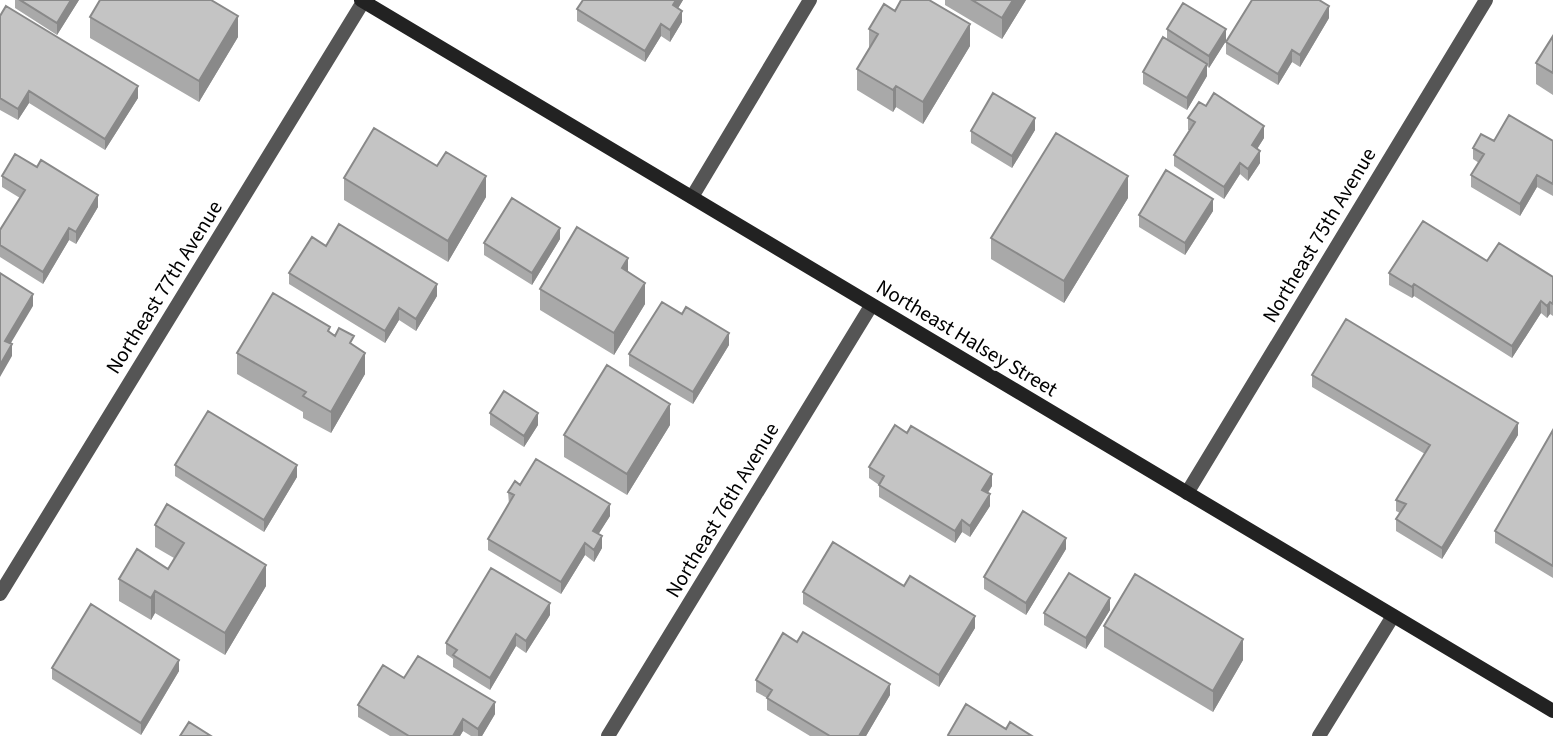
<svg xmlns="http://www.w3.org/2000/svg" width="1553" height="736" font-family="'Source Sans 3',sans-serif">
<rect width="100%" height="100%" fill="#fff"/>
<g fill="none" stroke-linecap="round" stroke-linejoin="round">
<path stroke="#555" stroke-width="14" d="M 692,197 L 810,0
M 1187,493 L 1486,0
M 0,594 L 363,2
M 608,736 L 871,306
M 1319,736 L 1393,616"/>
<path stroke="#222" stroke-width="14" d="M 361,0 L 1553,711"/>
</g>
<path fill="#a9a9a9" d="M 15,0 L 79,0 L 57,35 L 15,8 Z
M 583,0 L 683,0 L 678,8 L 682,22 L 670,42 L 661,36 L 645,62 L 577,21 L 577,9 Z
M 945,0 L 1026,0 L 1002,39 L 945,5 Z
M 895,11 L 970,46 L 923,124 L 896,107 L 893,112 L 857,90 L 857,69 L 869,49 L 869,29 Z
M 0,16 L 138,98 L 105,150 L 29,103 L 18,120 L 0,110 Z
M 90,17 L 238,37 L 199,102 L 90,38 Z
M 1329,18 L 1300,67 L 1292,62 L 1278,85 L 1226,54 L 1226,42 Z
M 1167,29 L 1226,41 L 1209,68 L 1207,66 L 1207,76 L 1187,110 L 1143,84 L 1143,72 L 1167,39 Z
M 1553,36 L 1553,95 L 1536,84 L 1536,63 Z
M 1188,118 L 1264,138 L 1257,149 L 1260,163 L 1248,181 L 1240,174 L 1224,199 L 1174,166 L 1174,155 L 1190,130 L 1188,130 Z
M 1035,130 L 1012,168 L 971,143 L 971,131 Z
M 1494,141 L 1553,141 L 1553,196 L 1537,187 L 1520,216 L 1471,187 L 1471,175 L 1479,163 L 1473,159 L 1473,148 Z
M 437,166 L 486,197 L 448,262 L 344,200 L 344,178 Z
M 2,176 L 98,207 L 76,244 L 69,240 L 43,284 L 0,257 L 0,230 L 20,198 L 2,187 Z
M 1128,198 L 1064,303 L 991,259 L 991,238 Z
M 1213,211 L 1185,255 L 1139,227 L 1139,215 Z
M 560,239 L 532,285 L 484,255 L 484,243 Z
M 326,246 L 437,296 L 416,331 L 399,320 L 385,343 L 289,284 L 289,273 Z
M 1487,261 L 1553,277 L 1553,316 L 1550,314 L 1547,318 L 1541,313 L 1512,358 L 1414,296 L 1412,298 L 1389,285 L 1389,273 Z
M 628,273 L 645,304 L 614,355 L 540,310 L 540,289 Z
M 682,314 L 729,345 L 693,404 L 629,366 L 629,354 Z
M 330,333 L 354,346 L 365,374 L 331,433 L 303,418 L 303,412 L 237,374 L 237,353 Z
M 1312,375 L 1518,435 L 1442,559 L 1396,531 L 1396,519 L 1400,513 L 1396,511 L 1396,500 L 1425,454 L 1312,387 Z
M 490,413 L 538,425 L 524,447 L 490,425 Z
M 670,425 L 627,495 L 564,457 L 564,435 Z
M 1553,430 L 1553,578 L 1495,543 L 1495,531 Z
M 175,465 L 297,477 L 264,532 L 175,476 Z
M 869,467 L 992,486 L 988,493 L 990,506 L 970,537 L 962,532 L 955,543 L 879,497 L 879,485 L 869,478 Z
M 520,485 L 610,516 L 598,534 L 602,548 L 594,562 L 585,555 L 561,594 L 488,550 L 488,539 L 509,504 L 508,492 Z
M 155,525 L 266,586 L 225,655 L 155,613 L 151,620 L 119,601 L 119,579 L 168,569 L 174,558 L 155,547 Z
M 1066,549 L 1026,615 L 984,589 L 984,577 Z
M 904,586 L 975,628 L 939,687 L 803,604 L 803,592 Z
M 1110,610 L 1086,649 L 1044,625 L 1044,613 Z
M 550,615 L 526,653 L 516,646 L 490,690 L 453,667 L 453,659 L 446,654 L 446,643 Z
M 1104,626 L 1243,660 L 1213,712 L 1104,647 Z
M 52,668 L 179,671 L 141,735 L 52,679 Z
M 404,678 L 495,714 L 482,736 L 471,736 L 463,731 L 460,736 L 390,736 L 358,717 L 358,705 Z
M 756,680 L 890,695 L 866,736 L 810,736 L 767,710 L 767,698 L 756,692 Z"/>
<path fill="#898989" d="M 71,0 L 79,0 L 57,35 L 57,23 Z
M 676,0 L 683,0 L 673,17 L 673,5 Z
M 1013,0 L 1026,0 L 1002,39 L 1002,18 Z
M 1329,6 L 1329,18 L 1300,67 L 1300,55 Z
M 682,11 L 682,22 L 670,42 L 670,30 Z
M 238,16 L 238,37 L 199,102 L 199,81 Z
M 661,24 L 661,36 L 645,62 L 645,51 Z
M 970,24 L 970,46 L 923,124 L 923,102 Z
M 1226,29 L 1226,41 L 1209,68 L 1209,56 Z
M 1292,50 L 1292,62 L 1278,85 L 1278,74 Z
M 1207,64 L 1207,76 L 1187,110 L 1187,98 Z
M 138,86 L 138,98 L 105,150 L 105,139 Z
M 896,86 L 896,107 L 893,112 L 893,90 Z
M 29,91 L 29,103 L 18,120 L 18,109 Z
M 1035,118 L 1035,130 L 1012,168 L 1012,156 Z
M 1264,126 L 1264,138 L 1252,157 L 1252,145 Z
M 1260,151 L 1260,163 L 1248,181 L 1248,169 Z
M 1240,163 L 1240,174 L 1224,199 L 1224,187 Z
M 1537,175 L 1537,187 L 1520,216 L 1520,204 Z
M 486,176 L 486,197 L 448,262 L 448,241 Z
M 1128,176 L 1128,198 L 1064,303 L 1064,281 Z
M 98,195 L 98,207 L 76,244 L 76,232 Z
M 1213,199 L 1213,211 L 1185,255 L 1185,243 Z
M 69,228 L 69,240 L 43,284 L 43,272 Z
M 560,228 L 560,239 L 532,285 L 532,273 Z
M 628,258 L 628,279 L 622,268 Z
M 645,283 L 645,304 L 614,355 L 614,333 Z
M 437,284 L 437,296 L 416,331 L 416,319 Z
M 1414,284 L 1414,296 L 1412,298 L 1412,287 Z
M 33,294 L 33,306 L 5,353 L 5,341 Z
M 1541,301 L 1541,313 L 1512,358 L 1512,346 Z
M 1550,302 L 1550,314 L 1547,318 L 1547,306 Z
M 399,308 L 399,320 L 385,343 L 385,331 Z
M 729,333 L 729,345 L 693,404 L 693,392 Z
M 12,344 L 12,356 L 0,377 L 0,365 Z
M 365,353 L 365,374 L 331,433 L 331,412 Z
M 670,404 L 670,425 L 627,495 L 627,474 Z
M 538,413 L 538,425 L 524,447 L 524,436 Z
M 1518,423 L 1518,435 L 1442,559 L 1442,548 Z
M 297,465 L 297,477 L 264,532 L 264,520 Z
M 992,474 L 992,486 L 982,501 L 982,490 Z
M 990,494 L 990,506 L 970,537 L 970,526 Z
M 610,504 L 610,516 L 593,543 L 593,531 Z
M 962,520 L 962,532 L 955,543 L 955,531 Z
M 602,536 L 602,548 L 594,562 L 594,550 Z
M 1066,538 L 1066,549 L 1026,615 L 1026,603 Z
M 585,543 L 585,555 L 561,594 L 561,582 Z
M 266,565 L 266,586 L 225,655 L 225,633 Z
M 155,591 L 155,613 L 151,620 L 151,598 Z
M 1110,598 L 1110,610 L 1086,649 L 1086,638 Z
M 550,603 L 550,615 L 526,653 L 526,641 Z
M 975,616 L 975,628 L 939,687 L 939,675 Z
M 516,634 L 516,646 L 490,690 L 490,678 Z
M 1243,639 L 1243,660 L 1213,712 L 1213,691 Z
M 179,660 L 179,671 L 141,735 L 141,723 Z
M 890,684 L 890,695 L 866,736 L 859,736 Z
M 495,702 L 495,714 L 482,736 L 478,736 L 478,729 Z
M 463,719 L 463,731 L 460,736 L 453,736 Z"/>
<path fill="#c4c4c4" stroke="#898989" stroke-width="2" d="M 20,0 L 71,0 L 57,23 Z
M 100,0 L 211,0 L 238,16 L 199,81 L 90,17 Z
M 583,0 L 676,0 L 673,5 L 682,11 L 670,30 L 661,24 L 645,51 L 577,9 Z
M 901,0 L 929,0 L 970,24 L 923,102 L 896,86 L 893,90 L 857,69 L 878,34 L 869,29 L 884,4 L 895,11 Z
M 972,0 L 1013,0 L 1002,18 Z
M 1252,0 L 1319,0 L 1329,6 L 1300,55 L 1292,50 L 1278,74 L 1226,42 Z
M 1183,3 L 1226,29 L 1209,56 L 1167,29 Z
M 6,6 L 138,86 L 105,139 L 29,91 L 18,109 L 0,98 L 0,16 Z
M 1553,36 L 1553,73 L 1536,63 Z
M 1163,37 L 1207,64 L 1187,98 L 1143,72 Z
M 993,93 L 1035,118 L 1012,156 L 971,131 Z
M 1214,93 L 1264,126 L 1252,145 L 1260,151 L 1248,169 L 1240,163 L 1224,187 L 1174,155 L 1195,122 L 1188,118 L 1199,102 L 1206,106 Z
M 1509,115 L 1553,141 L 1553,184 L 1537,175 L 1520,204 L 1471,175 L 1484,154 L 1473,148 L 1481,134 L 1494,141 Z
M 374,128 L 437,166 L 446,152 L 486,176 L 448,241 L 344,178 Z
M 1056,133 L 1128,176 L 1064,281 L 991,238 Z
M 15,154 L 37,167 L 41,160 L 98,195 L 76,232 L 69,228 L 43,272 L 0,245 L 0,230 L 25,190 L 2,176 Z
M 1166,170 L 1213,199 L 1185,243 L 1139,215 Z
M 512,198 L 560,228 L 532,273 L 484,243 Z
M 1423,221 L 1487,261 L 1499,243 L 1553,277 L 1553,304 L 1550,302 L 1547,306 L 1541,301 L 1512,346 L 1414,284 L 1412,287 L 1389,273 Z
M 339,224 L 437,284 L 416,319 L 399,308 L 385,331 L 289,273 L 312,237 L 326,246 Z
M 577,227 L 628,258 L 622,268 L 645,283 L 614,333 L 540,289 Z
M 0,273 L 33,294 L 5,341 L 12,344 L 0,365 Z
M 273,293 L 330,327 L 328,331 L 335,336 L 339,328 L 354,336 L 350,343 L 365,353 L 331,412 L 303,396 L 306,392 L 237,353 Z
M 662,302 L 682,314 L 686,307 L 729,333 L 693,392 L 629,354 Z
M 1346,319 L 1518,423 L 1442,548 L 1396,519 L 1406,504 L 1396,500 L 1430,445 L 1312,375 Z
M 607,365 L 670,404 L 627,474 L 564,435 Z
M 504,391 L 538,413 L 524,436 L 490,413 Z
M 208,411 L 297,465 L 264,520 L 175,465 Z
M 895,425 L 907,433 L 911,426 L 992,474 L 982,490 L 990,494 L 970,526 L 962,520 L 955,531 L 879,485 L 884,476 L 869,467 Z
M 1553,430 L 1553,566 L 1495,531 Z
M 536,459 L 610,504 L 593,531 L 602,536 L 594,550 L 585,543 L 561,582 L 488,539 L 514,495 L 508,492 L 515,481 L 520,485 Z
M 167,504 L 266,565 L 225,633 L 155,591 L 151,598 L 119,579 L 137,549 L 168,569 L 184,543 L 155,525 Z
M 1023,511 L 1066,538 L 1026,603 L 984,577 Z
M 833,542 L 904,586 L 910,576 L 975,616 L 939,675 L 803,592 Z
M 491,568 L 550,603 L 526,641 L 516,634 L 490,678 L 453,655 L 457,650 L 446,643 Z
M 1069,573 L 1110,598 L 1086,638 L 1044,613 Z
M 1135,574 L 1243,639 L 1213,691 L 1104,626 Z
M 91,604 L 179,660 L 141,723 L 52,668 Z
M 803,632 L 890,684 L 859,736 L 830,736 L 767,698 L 772,690 L 756,680 L 783,633 L 797,642 Z
M 418,656 L 495,702 L 478,729 L 463,719 L 453,736 L 409,736 L 358,705 L 383,665 L 404,678 Z
M 966,704 L 1006,729 L 1010,722 L 1032,736 L 949,736 L 948,735 Z
M 189,722 L 211,736 L 180,736 Z"/>
<g text-anchor="middle" stroke-width="5" stroke-linejoin="round" paint-order="stroke">
<g font-size="21" fill="#000" stroke="#fff">
<text transform="translate(1319 235) rotate(-59)" y="7">Northeast 75th Avenue</text>
<text transform="translate(164 287) rotate(-58)" y="7">Northeast 77th Avenue</text>
<text transform="translate(967 338) rotate(31)" y="7">Northeast Halsey Street</text>
<text transform="translate(722 510) rotate(-59)" y="7">Northeast 76th Avenue</text>
</g>
</g>
</svg>
